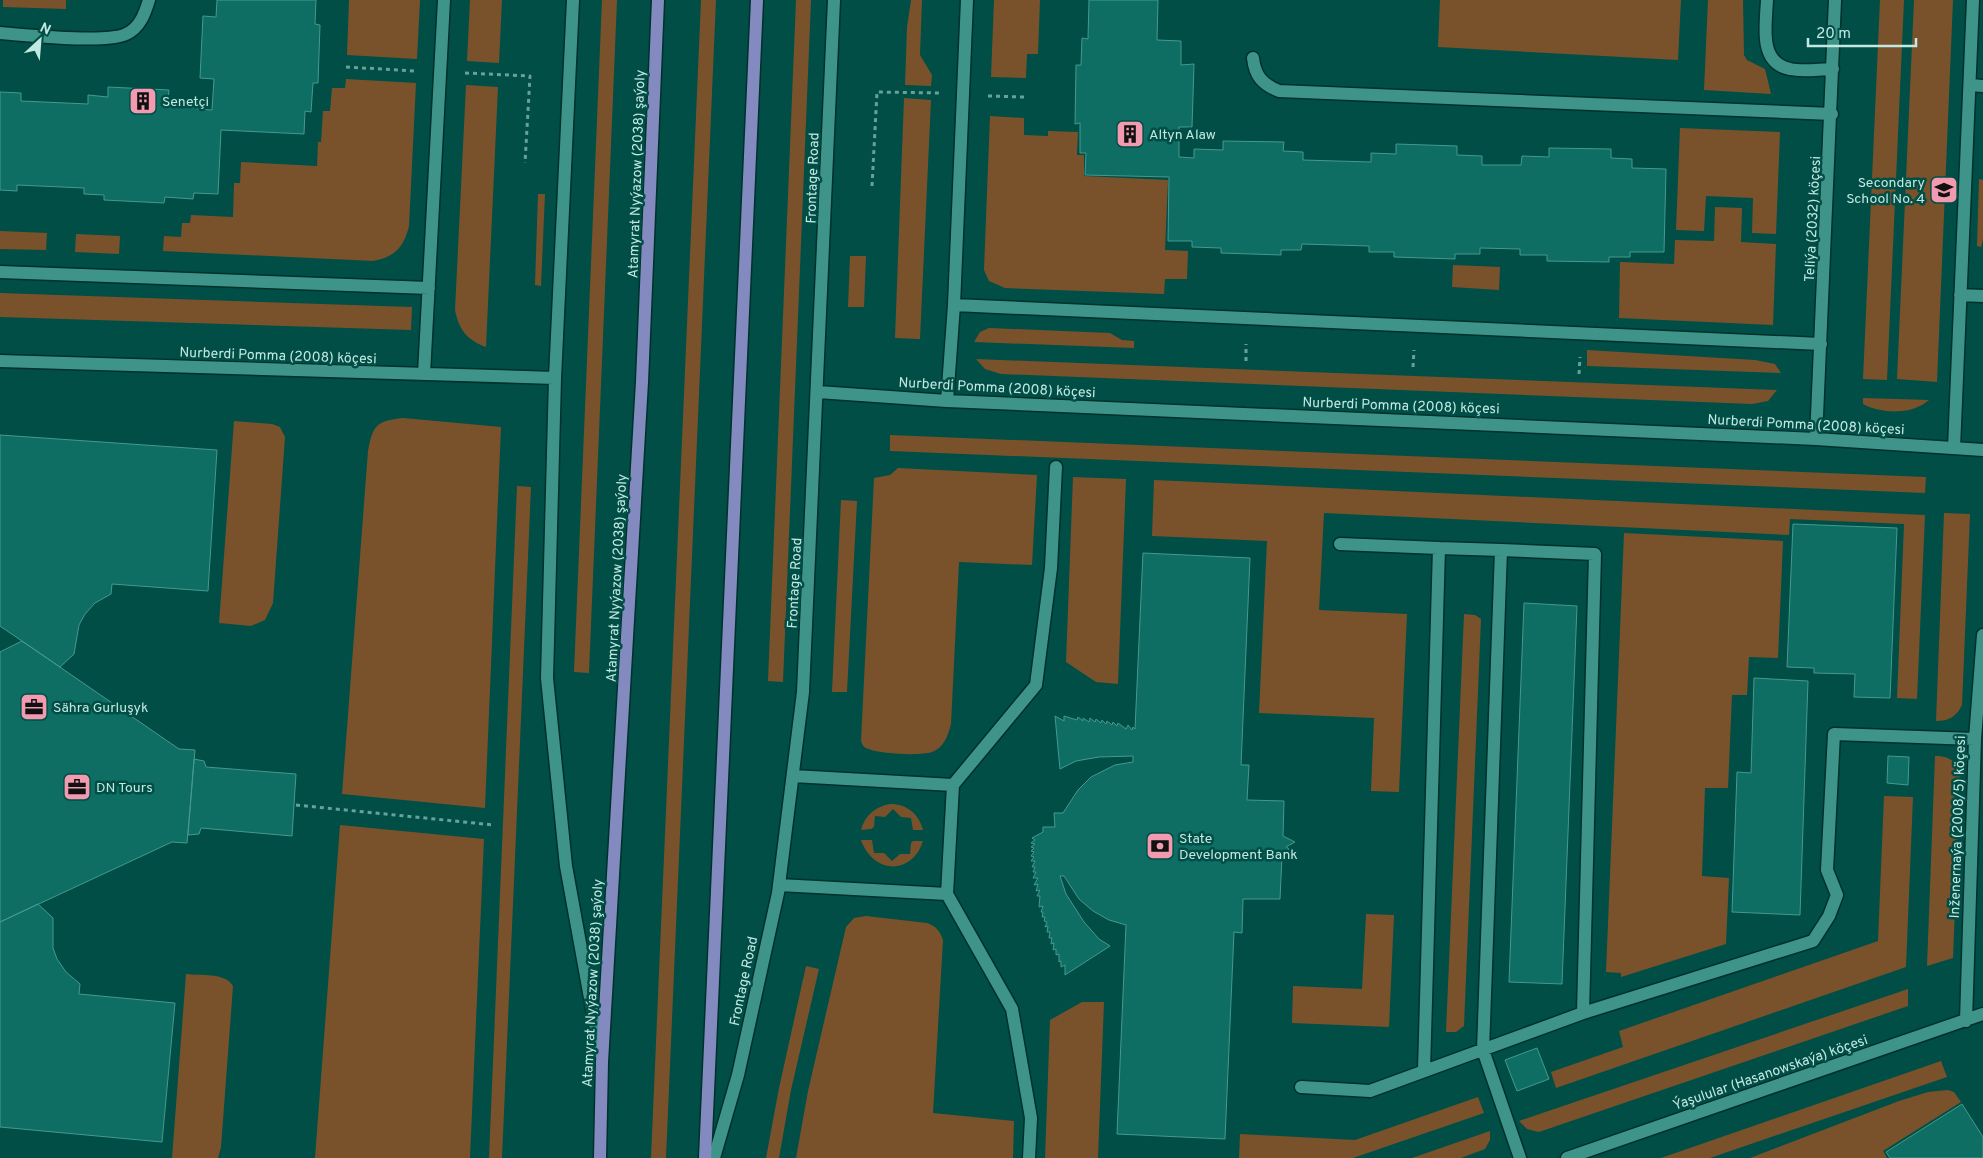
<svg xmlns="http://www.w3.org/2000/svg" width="1983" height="1158" font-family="Overpass,sans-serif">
<rect width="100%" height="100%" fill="#014e46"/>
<path fill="#79522b" d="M 3,0 L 66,0 L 66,9 L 3,7 Z
M 349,0 L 420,0 L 417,59 L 347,55 Z
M 470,0 L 502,0 L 499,63 L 467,61 Z
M 602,0 L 617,0 L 589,673 L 574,672 Z
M 701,0 L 716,0 L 666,1158 L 651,1158 Z
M 796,0 L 811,0 L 783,682 L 768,681 Z
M 911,0 L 922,0 L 920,55 L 932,75 L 931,86 L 905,85 L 907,27 Z
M 994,0 L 1040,0 L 1038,54 L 1027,54 L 1026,78 L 991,77 Z
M 1440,0 L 1681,0 L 1678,60 L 1438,47 Z
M 1708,0 L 1743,0 L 1744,55 L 1747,60 L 1765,69 L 1771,94 L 1704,90 Z
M 1880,0 L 1904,0 L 1887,380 L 1863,379 Z
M 1914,0 L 1953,0 L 1937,382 L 1897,379 Z
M 346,79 L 416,83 L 409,226 C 404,247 395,257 373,261 L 163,251 L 164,236 L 181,237 L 182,223 L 190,223 L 191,215 L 233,217 L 234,183 L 240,183 L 241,162 L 317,166 L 318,142 L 321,142 L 323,111 L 330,111 L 332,88 L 345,88 Z
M 466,85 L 498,87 L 486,347 C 467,340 459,330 455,310 Z
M 904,98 L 931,100 L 920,339 L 895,338 Z
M 990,116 L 1024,118 L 1024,135 L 1048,136 L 1048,131 L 1078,132 L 1077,155 L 1084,155 L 1084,176 L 1168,180 L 1165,250 L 1188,251 L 1187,279 L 1165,279 L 1164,294 L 1005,288 L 989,281 L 984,270 Z
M 1680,128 L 1780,132 L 1776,234 L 1752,233 L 1753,198 L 1706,196 L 1704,231 L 1676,230 Z
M 1979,179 L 1983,180 L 1983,239 L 1981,247 L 1977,246 Z
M 538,194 L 545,194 L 541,286 L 535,285 Z
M 1715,207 L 1742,208 L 1741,242 L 1776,244 L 1773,325 L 1619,318 L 1620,262 L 1674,264 L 1675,240 L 1714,241 Z
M 0,231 L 47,233 L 46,250 L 0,249 Z
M 76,234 L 120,236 L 119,254 L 75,252 Z
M 850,256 L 866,256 L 864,307 L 848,307 Z
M 1453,265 L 1500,267 L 1499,290 L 1452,287 Z
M 0,293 L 412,307 L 411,330 L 0,317 Z
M 989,328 L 1110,333 L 1122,340 L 1134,341 L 1134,348 L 974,342 L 980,332 Z
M 1587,350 L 1755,360 L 1775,364 L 1781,373 L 1587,366 Z
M 976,359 L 1777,390 L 1768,401 L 1752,404 L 1001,374 L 985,369 Z
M 1863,398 L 1929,400 C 1912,415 1882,414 1863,404 Z
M 403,418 L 501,427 L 485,808 L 342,794 L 368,451 C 373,425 376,421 403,418 Z
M 234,421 L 272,424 L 280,427 L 285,437 L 273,603 L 265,620 L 251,626 L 219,623 Z
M 890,435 L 1926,477 L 1925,493 L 890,451 Z
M 898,468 L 1037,475 L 1032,565 L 959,562 L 951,724 C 948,735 944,748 932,752 C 921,756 880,754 869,749 C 864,748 863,746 861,741 L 874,478 L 890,475 Z
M 1073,477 L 1126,479 L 1118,684 L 1096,682 L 1066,662 Z
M 1154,480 L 1925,515 L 1917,699 L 1897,698 L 1904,524 L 1790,519 L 1789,535 L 1324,513 L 1319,610 L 1407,614 L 1399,792 L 1371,791 L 1374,718 L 1259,713 L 1267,541 L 1152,536 Z
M 517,486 L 531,487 L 502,1158 L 489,1158 Z
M 841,500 L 857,501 L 847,692 L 832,692 Z
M 1944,513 L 1970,514 L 1962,705 C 1956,717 1949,721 1936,721 Z
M 1624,533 L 1783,541 L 1778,658 L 1749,657 L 1747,695 L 1732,695 L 1728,788 L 1705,788 L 1702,876 L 1729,878 L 1726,944 L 1621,977 L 1621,973 L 1606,972 Z
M 1464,614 L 1475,615 L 1481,619 L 1464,1026 L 1456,1032 L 1446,1032 Z
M 1935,756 C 1949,756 1958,761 1960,776 L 1953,958 L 1927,966 Z
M 1884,796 L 1913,797 L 1906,967 L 1556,1088 L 1551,1072 L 1623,1047 L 1619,1031 L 1878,941 Z
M 890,804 C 907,804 919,814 923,830 L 913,830 L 911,818 L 901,817 L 893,809 L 885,817 L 875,816 L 874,827 L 871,829 L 861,830 C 865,815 875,807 890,804 Z
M 340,825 L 484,839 L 470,1158 L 315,1158 Z
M 861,840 L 872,840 L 874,853 L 884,853 L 892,861 L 900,854 L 910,854 L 911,843 L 913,841 L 923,841 C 912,876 873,874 861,840 Z
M 1366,914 L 1394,915 L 1389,1027 L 1292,1023 L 1293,986 L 1362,989 Z
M 866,916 L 927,923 C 936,926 940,931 943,940 L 933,1113 L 1014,1121 L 1013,1158 L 796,1158 L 808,1091 L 846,927 L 854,918 Z
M 806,966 L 819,969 L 791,1090 L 779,1158 L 766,1158 L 779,1088 Z
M 186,974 C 200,976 225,972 233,986 L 221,1147 L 218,1158 L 172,1158 Z
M 1908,989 L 1908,1006 L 1539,1132 L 1527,1129 L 1519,1121 Z
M 1082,1002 L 1104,1002 L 1098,1158 L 1045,1158 L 1050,1020 Z
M 1941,1061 L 1947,1077 L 1710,1158 L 1661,1158 Z
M 1948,1090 L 1954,1092 L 1961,1102 L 1883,1151 L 1887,1158 L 1750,1158 L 1899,1101 L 1928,1092 Z
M 1478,1097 L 1484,1113 L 1353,1158 L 1239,1158 L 1240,1134 L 1355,1140 Z
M 1490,1131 L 1490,1140 L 1485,1149 L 1461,1158 L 1412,1158 Z"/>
<path fill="#0e6e64" stroke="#45998e" d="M 217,0 L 316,0 L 315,24 L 320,25 L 318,83 L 313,83 L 311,112 L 305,111 L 304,134 L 221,130 L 218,194 L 194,193 L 193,199 L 165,197 L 164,203 L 104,200 L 104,195 L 84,194 L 84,188 L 17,185 L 17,191 L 0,190 L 0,92 L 21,93 L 21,101 L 88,104 L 88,95 L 108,97 L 108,87 L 169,90 L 168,99 L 198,100 L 197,109 L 212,110 L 214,79 L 200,78 L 203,16 L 216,17 Z
M 1089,0 L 1158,0 L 1157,40 L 1181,41 L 1181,65 L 1194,64 L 1192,127 L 1179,127 L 1179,157 L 1194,158 L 1194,149 L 1223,150 L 1223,141 L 1284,142 L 1283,151 L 1303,152 L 1303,160 L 1371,162 L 1371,153 L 1396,154 L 1396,144 L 1457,146 L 1457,155 L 1482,156 L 1482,165 L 1521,165 L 1522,156 L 1549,157 L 1549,148 L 1611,149 L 1611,158 L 1632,159 L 1632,168 L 1666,169 L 1664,252 L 1630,252 L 1630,257 L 1609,257 L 1609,262 L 1547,261 L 1547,255 L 1520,255 L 1520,249 L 1480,248 L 1480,254 L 1455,254 L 1455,259 L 1394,257 L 1394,252 L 1369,252 L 1369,246 L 1302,244 L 1301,250 L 1281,250 L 1281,255 L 1221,253 L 1221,248 L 1192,247 L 1192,241 L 1168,241 L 1169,177 L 1085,175 L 1086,153 L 1080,153 L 1080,123 L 1075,124 L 1076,65 L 1081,65 L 1082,38 L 1088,39 Z
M 0,435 L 217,450 L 208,591 L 112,584 L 111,594 L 95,603 L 85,614 L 79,625 L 74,654 L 60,667 L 0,626 Z
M 1793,524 L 1897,528 L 1890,698 L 1854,697 L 1855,674 L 1814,673 L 1814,668 L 1787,667 Z
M 1143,553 L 1250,558 L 1241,765 L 1249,765 L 1247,800 L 1284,801 L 1283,836 L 1295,842 L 1286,847 L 1289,849 L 1282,856 L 1280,899 L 1243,899 L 1242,933 L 1234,932 L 1225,1139 L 1117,1134 L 1126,925 L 1109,920 L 1093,911 L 1079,899 L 1064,876 L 1060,876 L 1066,894 L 1084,922 L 1099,939 L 1110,946 L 1065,975 L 1065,965 L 1061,967 L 1061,961 L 1059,962 L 1059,954 L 1056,955 L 1056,949 L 1053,950 L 1054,943 L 1051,944 L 1052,938 L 1049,938 L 1050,932 L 1047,932 L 1048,926 L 1045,927 L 1047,922 L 1044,921 L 1045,917 L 1042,917 L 1043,912 L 1041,912 L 1043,906 L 1039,907 L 1040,896 L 1037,896 L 1040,890 L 1036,891 L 1038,884 L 1034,885 L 1038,878 L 1033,878 L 1036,872 L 1033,872 L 1035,867 L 1032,867 L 1035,861 L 1031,861 L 1034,857 L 1031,856 L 1034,852 L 1031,851 L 1034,848 L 1031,847 L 1035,844 L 1031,843 L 1035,840 L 1032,838 L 1043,832 L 1043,827 L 1055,827 L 1054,813 L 1063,813 L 1078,790 L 1091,777 L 1115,765 L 1133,762 L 1133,756 L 1099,757 L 1076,761 L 1060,769 L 1055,716 L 1064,721 L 1064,716 L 1077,720 L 1078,717 L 1083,721 L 1083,718 L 1089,722 L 1090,718 L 1095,722 L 1096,719 L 1101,723 L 1102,720 L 1106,724 L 1107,721 L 1112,725 L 1113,722 L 1117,726 L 1118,723 L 1126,729 L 1128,725 L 1132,730 L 1133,727 L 1135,729 Z
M 1524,603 L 1577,606 L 1562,984 L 1509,982 Z
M 22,641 L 179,749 L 195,750 L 187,843 L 172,842 L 0,922 L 0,652 Z
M 1754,678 L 1808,681 L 1800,915 L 1732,912 L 1737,772 L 1751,773 Z
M 1888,756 L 1909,757 L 1908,785 L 1887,783 Z
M 194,759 L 204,761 L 206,767 L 296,774 L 292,836 L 201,828 L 199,834 L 188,835 Z
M 38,904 L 53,918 L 53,948 L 57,959 L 66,972 L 80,984 L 79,994 L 175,1003 L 162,1142 L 0,1127 L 0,922 Z
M 1537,1048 L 1549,1079 L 1517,1091 L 1505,1060 Z
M 1962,1104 L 1983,1137 L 1983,1158 L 1890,1158 L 1886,1152 Z"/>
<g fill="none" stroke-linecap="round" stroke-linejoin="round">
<defs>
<path id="minor" d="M 573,0 L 555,378 L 547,678 L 566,866 L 600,1053
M 1767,0 C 1766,24 1758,63 1790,69 C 1803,72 1819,69 1833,69
M 0,33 C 26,35 106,44 126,34 C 140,28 145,13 149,0
M 1253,58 C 1255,76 1262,84 1279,91 L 1832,114
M 1970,85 L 1983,86
M 0,272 L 429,288
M 1960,295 L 1983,296
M 954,305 L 1821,344
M 0,361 L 555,378
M 424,374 L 444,0
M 818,392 L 947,401 L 1816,439 L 1983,450
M 947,401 L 954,305 L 967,0
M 1816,439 L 1835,0
M 1954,448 L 1973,0
M 1340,544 L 1439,548
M 1501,550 L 1595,554 L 1583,1013
M 953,785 L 1036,685 L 1051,568 L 1056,467
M 779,885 L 947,894 L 953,785 L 793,776
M 947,894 L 1012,1009 L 1031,1118 L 1029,1158
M 1966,1021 L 1975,739 L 1983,635
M 1424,1070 L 1439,548 L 1501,550 L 1483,1050 L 1520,1158
M 1301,1087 L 1370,1091 L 1583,1013 L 1813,941 L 1829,916 L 1837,895 L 1827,870 L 1834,734 L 1975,739
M 714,1158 L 738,1075 L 778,893 L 803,692 L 834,0
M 1567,1158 L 1983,1014"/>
<path id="major" d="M 600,1158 L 602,1062 L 642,382 L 658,0
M 705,1158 L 757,0"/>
</defs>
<use href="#minor" stroke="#00312c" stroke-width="15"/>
<use href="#major" stroke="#00312c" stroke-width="15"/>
<path stroke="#68a199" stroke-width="3" stroke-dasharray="4 4" stroke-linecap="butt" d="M 346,67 L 416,71
M 465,73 L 530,76 L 525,163
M 988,96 L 1024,97
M 872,186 L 877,92 L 939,93
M 1246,361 L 1246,344
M 1413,367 L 1414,350
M 1579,374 L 1580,357
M 296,805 L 494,825"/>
<use href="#minor" stroke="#3f9489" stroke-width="12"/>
<use href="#major" stroke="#838ac0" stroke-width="12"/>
</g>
<defs>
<symbol id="building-square" viewBox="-11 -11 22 22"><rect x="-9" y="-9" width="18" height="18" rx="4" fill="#f29ab0" stroke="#014e46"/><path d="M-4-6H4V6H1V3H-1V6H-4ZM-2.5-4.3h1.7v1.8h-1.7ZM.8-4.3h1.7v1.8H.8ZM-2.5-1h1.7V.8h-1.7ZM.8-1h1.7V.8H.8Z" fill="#111"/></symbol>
<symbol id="school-square" viewBox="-11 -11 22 22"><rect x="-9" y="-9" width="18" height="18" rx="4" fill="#f29ab0" stroke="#014e46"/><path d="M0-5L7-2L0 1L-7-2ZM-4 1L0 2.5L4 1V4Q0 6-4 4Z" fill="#111"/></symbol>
<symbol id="office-square" viewBox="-11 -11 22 22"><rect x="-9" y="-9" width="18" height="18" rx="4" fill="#f29ab0" stroke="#014e46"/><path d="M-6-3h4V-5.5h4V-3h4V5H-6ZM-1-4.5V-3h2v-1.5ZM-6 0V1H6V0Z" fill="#111"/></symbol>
<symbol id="bank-square" viewBox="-11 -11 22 22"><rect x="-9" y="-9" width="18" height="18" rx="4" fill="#f29ab0" stroke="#014e46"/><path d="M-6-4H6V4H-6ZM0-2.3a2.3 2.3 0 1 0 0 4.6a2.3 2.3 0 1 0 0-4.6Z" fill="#111"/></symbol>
</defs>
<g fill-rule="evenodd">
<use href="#building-square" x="127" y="85" width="32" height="32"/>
<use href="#building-square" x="1114" y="118" width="32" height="32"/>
<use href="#school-square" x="1928" y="174" width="32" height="32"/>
<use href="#office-square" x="18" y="691" width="32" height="32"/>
<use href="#office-square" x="61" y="771" width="32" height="32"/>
<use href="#bank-square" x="1144" y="830" width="32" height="32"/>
</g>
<g text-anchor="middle" stroke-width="5" stroke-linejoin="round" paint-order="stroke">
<g font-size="14" fill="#c1e8e1" stroke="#014e46" text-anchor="start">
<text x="162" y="106">Senetçi</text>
<text x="1149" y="139">Altyn Alaw</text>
<text x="1925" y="187" text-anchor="end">Secondary<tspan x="1925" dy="16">School No. 4</tspan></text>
<text x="53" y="712">Sähra Gurluşyk</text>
<text x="96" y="792">DN Tours</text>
<text x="1179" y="843">State<tspan x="1179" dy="16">Development Bank</tspan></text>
</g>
<g font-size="14" fill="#c1e8e1" stroke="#014e46">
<text transform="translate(636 174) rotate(-88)" y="5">Atamyrat Nyýazow (2038) şaýoly</text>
<text transform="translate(812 178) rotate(-88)" y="5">Frontage Road</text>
<text transform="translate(1812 219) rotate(-87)" y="5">Teliýa (2032) köçesi</text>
<text transform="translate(278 355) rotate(2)" y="5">Nurberdi Pomma (2008) köçesi</text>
<text transform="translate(997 387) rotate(3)" y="5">Nurberdi Pomma (2008) köçesi</text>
<text transform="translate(1401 405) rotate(2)" y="5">Nurberdi Pomma (2008) köçesi</text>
<text transform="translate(1806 424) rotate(3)" y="5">Nurberdi Pomma (2008) köçesi</text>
<text transform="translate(616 578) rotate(-87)" y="5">Atamyrat Nyýazow (2038) şaýoly</text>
<text transform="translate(794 583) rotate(-87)" y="5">Frontage Road</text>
<text transform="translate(1957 827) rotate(-88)" y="5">Inženernaýa (2008/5) köçesi</text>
<text transform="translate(743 981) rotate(-78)" y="5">Frontage Road</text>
<text transform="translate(592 983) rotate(-87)" y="5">Atamyrat Nyýazow (2038) şaýoly</text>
<text transform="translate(1770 1072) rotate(-19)" y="5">Ýaşulular (Hasanowskaýa) köçesi</text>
</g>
</g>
<g transform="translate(40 40) rotate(26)" stroke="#014e46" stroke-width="4" paint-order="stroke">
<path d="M0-4L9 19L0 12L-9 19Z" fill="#c1e8e1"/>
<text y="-8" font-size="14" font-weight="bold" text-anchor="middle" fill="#c1e8e1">N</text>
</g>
<path d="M1808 38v8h108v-8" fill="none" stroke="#c1e8e1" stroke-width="2.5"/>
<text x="1816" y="38" font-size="15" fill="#c1e8e1" stroke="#014e46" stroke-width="4" paint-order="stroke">20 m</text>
</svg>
